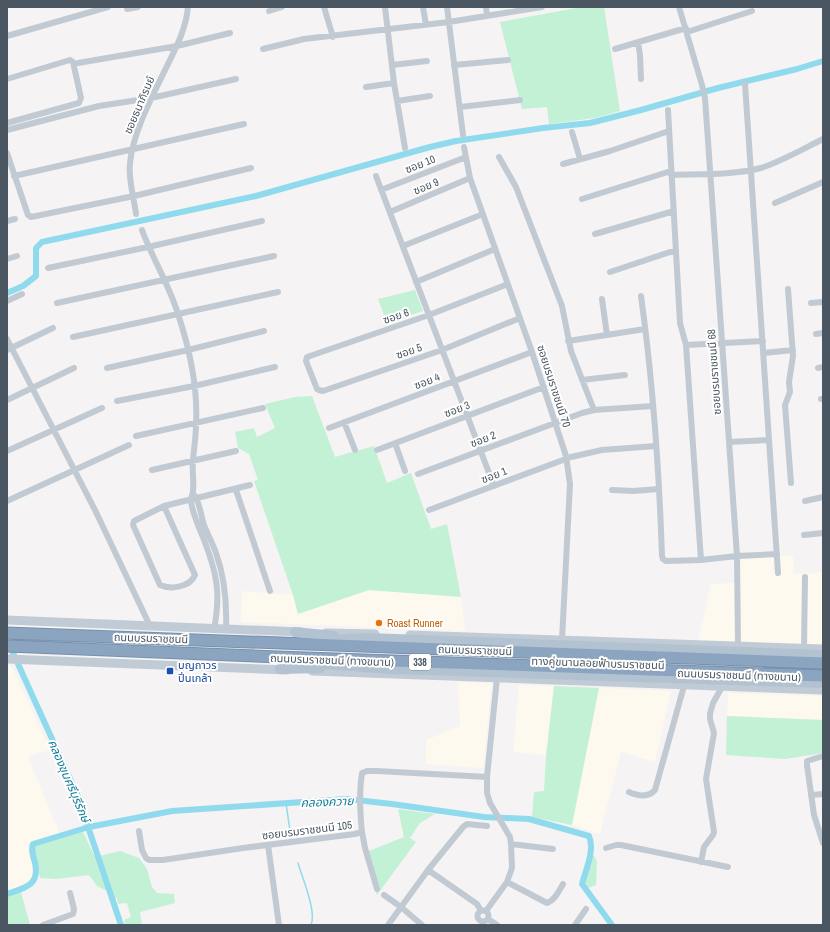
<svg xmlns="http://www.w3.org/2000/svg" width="830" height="932" font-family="'Archivo Narrow','Noto Sans Thai',sans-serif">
<rect width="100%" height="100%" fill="#f5f3f3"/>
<path fill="#fdf9ef" d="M 793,555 L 794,574 L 822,572 L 823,647 L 698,642 L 711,584 L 718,584 L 736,582 L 734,560 Z
M 369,590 L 461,597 L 465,631 L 241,622 L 242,591 L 293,595 L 298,614 Z
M 7,666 L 12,667 L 50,750 L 28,756 L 60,835 L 27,843 L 35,873 L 32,880 L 27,885 L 7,891 Z
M 458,682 L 492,683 L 483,768 L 426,764 L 426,740 L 460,726 Z
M 519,685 L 554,686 L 546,756 L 513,752 Z
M 599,688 L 671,691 L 655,762 L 621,752 L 600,834 L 572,825 Z
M 728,693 L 823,696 L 823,720 L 727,716 Z"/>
<path fill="#c3f1d5" d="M 582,7 L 604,7 L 620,111 L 595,118 L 549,124 L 547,107 L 522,109 L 500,22 Z
M 415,290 L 423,311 L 387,323 L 378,299 Z
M 312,396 L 335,457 L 374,446 L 387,483 L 411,473 L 431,529 L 447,524 L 461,597 L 369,590 L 298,614 L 293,595 L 254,481 L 258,480 L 249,454 L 238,448 L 235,432 L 254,428 L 257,437 L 275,428 L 265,404 L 295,397 Z
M 554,686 L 599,688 L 572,825 L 532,817 L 534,792 L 544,791 L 546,756 Z
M 727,716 L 823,720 L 823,753 L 785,759 L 726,755 Z
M 398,809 L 435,814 L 420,823 L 410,838 L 416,842 L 377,895 L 364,853 L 404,837 Z
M 83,832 L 95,857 L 120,851 L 139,858 L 147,869 L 152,887 L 157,893 L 174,894 L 175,903 L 140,912 L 142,925 L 125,925 L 124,920 L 131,917 L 127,903 L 118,904 L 117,898 L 110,901 L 107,891 L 97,886 L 89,875 L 56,879 L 40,878 L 34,851 L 36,845 Z
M 594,855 L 597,862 L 596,885 L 588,888 L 585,883 L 590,860 Z
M 21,892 L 30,925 L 7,925 L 7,896 Z"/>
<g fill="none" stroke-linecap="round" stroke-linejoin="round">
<path stroke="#90daee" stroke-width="1.5" d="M 286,803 L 291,838
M 298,863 C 302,877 317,912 311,925"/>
<path stroke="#90daee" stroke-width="6" d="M 7,293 L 23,286 L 36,276 L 36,248 L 42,242 L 256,196 L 430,147 L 456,141 L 543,128 L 590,123 L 641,110 L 718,88 L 797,69 L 823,61
M 9,644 L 77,794 L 121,925
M 7,894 C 25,888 40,885 35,863 C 33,856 31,850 33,844 L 89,827 L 172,811 L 347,799 L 392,804 L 484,817 L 529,819 L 589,836 C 595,850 586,869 582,884 L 612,925"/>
<defs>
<path id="highway" d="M 7,633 L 823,663
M 7,646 L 278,657 L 823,676"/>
</defs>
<use href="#highway" stroke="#7690ad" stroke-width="13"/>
<path stroke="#c1cad2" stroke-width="6" d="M 324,7 L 333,37
M 385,7 L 394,83 L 405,148
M 423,7 L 426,25
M 447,7 L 463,135
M 486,7 L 487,16
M 679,7 L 702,85 L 705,98 L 737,556 L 738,646
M 127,9 L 138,7
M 269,11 L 282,7
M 687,32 L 752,11
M 7,36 L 108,7
M 638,42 L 640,55 L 641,79
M 263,49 L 304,39 L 449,22 L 542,7
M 615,49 L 686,28
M 78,63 L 177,46 L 230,33
M 392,65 L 427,61
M 454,65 L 508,60
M 7,79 L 70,60 L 73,62 L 81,98 L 79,103 L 7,123
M 745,84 L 778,573
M 366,87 L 394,83
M 397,101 L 430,96
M 460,107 L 520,100
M 668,110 L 680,323 L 686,345 L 701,560 L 737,556 L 777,554
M 7,130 L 99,106 L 151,98 L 236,79
M 572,132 L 580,159
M 464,147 L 470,178 L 532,352 L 566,456 L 570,484 L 562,640
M 7,153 L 28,215 L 31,217 L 134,196 L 251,168
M 499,157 L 516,187 L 562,306 L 571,351 L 594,410
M 563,164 L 610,151 L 669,131
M 671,175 C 698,174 735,175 761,168 C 782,161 803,149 823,139
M 14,176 L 244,124
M 376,176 L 494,486
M 381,190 L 466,157
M 582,199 L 671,171
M 775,203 L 823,182
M 390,212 L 470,178
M 136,214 C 134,197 128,180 130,163 C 133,131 154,93 168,64 C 177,46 186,28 188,7
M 7,221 L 15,219
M 142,230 C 153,260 170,286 179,317 C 190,351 198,388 196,424 C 196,436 194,448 193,460 C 192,470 194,481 193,491 C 193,494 191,497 191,500 C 191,511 200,529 204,540 C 217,573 221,594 214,629
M 595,234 L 674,211
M 403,246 L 483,214
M 7,259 L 17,256
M 48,268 L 148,247 L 262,221
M 610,272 L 676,250
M 416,282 L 495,249
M 508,284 L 429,315 L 307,357 L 306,361 L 317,389 L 319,390 L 323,391 L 442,350 L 520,318
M 788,289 L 793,356 L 789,382 L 790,392 L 785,405 L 791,483
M 641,296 C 653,382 659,469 662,556 L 663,559 L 666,561 L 701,560
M 602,299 L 607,335
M 7,301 L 22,294
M 57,303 L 274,256
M 811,303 L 823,302
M 816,334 L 823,333
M 73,337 L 278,292
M 7,339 L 95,510 L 150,626
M 568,341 L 645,329
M 686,345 L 763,341
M 7,350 L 53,328
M 764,353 L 793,350
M 107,368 L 188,350 L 264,331
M 818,368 L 823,367
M 582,380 L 625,375
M 821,399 L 823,399
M 7,400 L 74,368
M 117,401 L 194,386 L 275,367
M 344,422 L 355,450
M 329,428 L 532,352
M 136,436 L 263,408
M 729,442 L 769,440
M 395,443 L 405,471
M 377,450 L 544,387
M 7,451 L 102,408
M 152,470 L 236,451
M 418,474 L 582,413 L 594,410 L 653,406
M 236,490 L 270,591
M 612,490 L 633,491 L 659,489
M 195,496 C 200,504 201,516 204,525 C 208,535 213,544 216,553 C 225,578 227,604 226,630
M 7,501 L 129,445
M 805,501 L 823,497
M 164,506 L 195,575 C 190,587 171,590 160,585 L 133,525 L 134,521 L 164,506 L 250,485
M 429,510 L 571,457 L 602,450 L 656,446
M 804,535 L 823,533
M 804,648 L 805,577
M 823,756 L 807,761 L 807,765 L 814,815 L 823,843
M 629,792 C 638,796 648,798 655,790 L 684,686
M 811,795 L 823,794
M 139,831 L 142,850 L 146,858 L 149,860 L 163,860 L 243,848 L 355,834 L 362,832 C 360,813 359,792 362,773 L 367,771 L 377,771 L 487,777
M 362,832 L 365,848 L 377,889
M 511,844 L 553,849
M 268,845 L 279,925
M 606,848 L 616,845 L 621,845 L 728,867
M 701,862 L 704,847 L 713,835 L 714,832 L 706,779 L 714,733 L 710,719 L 710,714 L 713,703 L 722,687
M 428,870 L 477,904 L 481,911
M 507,882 L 547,903 C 555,900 559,891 563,884
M 384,895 L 401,907 L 422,925
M477.5 916a5.5 5.5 0 1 1 11 0a5.5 5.5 0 1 1-11 0Z
M 486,911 L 507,882 L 512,868 L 511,844 L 510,837 L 490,803 L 487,793 L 487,777 L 497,678
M 488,919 L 497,925
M 43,925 L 73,914 L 74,909 L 70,893
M 388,925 L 428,870 L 463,827 L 467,824 L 487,826
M 575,925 L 586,909"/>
<path stroke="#c1cbd6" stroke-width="9" d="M 7,620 L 301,632
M 326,633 L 375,634
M 410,635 L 823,649
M 7,659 L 287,670
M 312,671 L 823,690"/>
<path stroke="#b3c2d1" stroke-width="10" d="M 295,632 L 334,636
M 327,640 L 368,638 L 823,655
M 311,663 L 391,669 L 823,683
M 280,669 L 320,668"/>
<use href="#highway" stroke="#8ba5c1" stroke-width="11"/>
</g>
<circle fill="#e8710a" stroke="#fff" stroke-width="1.5" cx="379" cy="623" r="4"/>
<rect fill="#1a4fb4" stroke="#fff" stroke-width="1.5" x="166" y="667" width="8" height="8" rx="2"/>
<g text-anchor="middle" stroke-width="4" stroke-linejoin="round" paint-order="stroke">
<rect fill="#fff" stroke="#808990" stroke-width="1" x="409" y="654" width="22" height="16" rx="3"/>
<g font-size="10" font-weight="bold" fill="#4a5661">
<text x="420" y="666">338</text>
</g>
<g font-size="11" fill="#4a5661" stroke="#fff">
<text transform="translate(139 105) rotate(-67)" y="4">ซอยธนาภิรมย์</text>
<text transform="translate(420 164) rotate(-22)" y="4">ซอย 10</text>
<text transform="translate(426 186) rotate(-22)" y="4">ซอย 9</text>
<text transform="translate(396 316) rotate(-19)" y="4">ซอย 6</text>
<text transform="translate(409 351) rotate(-19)" y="4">ซอย 5</text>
<text transform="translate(714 372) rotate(-94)" y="4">ซอยบรมราชชนนี 68</text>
<text transform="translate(427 381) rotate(-21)" y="4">ซอย 4</text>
<text transform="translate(554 386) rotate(72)" y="4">ซอยบรมราชชนนี 70</text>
<text transform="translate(457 409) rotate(-21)" y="4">ซอย 3</text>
<text transform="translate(483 439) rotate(-21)" y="4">ซอย 2</text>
<text transform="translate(494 475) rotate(-21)" y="4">ซอย 1</text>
<text transform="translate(151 638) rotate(2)" y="4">ถนนบรมราชชนนี</text>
<text transform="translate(475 650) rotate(2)" y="4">ถนนบรมราชชนนี</text>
<text transform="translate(332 660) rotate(2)" y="4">ถนนบรมราชชนนี (ทางขนาน)</text>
<text transform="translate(598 663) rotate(2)" y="4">ทางคู่ขนานลอยฟ้าบรมราชชนนี</text>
<text transform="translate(739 675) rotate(2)" y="4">ถนนบรมราชชนนี (ทางขนาน)</text>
<text transform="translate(307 830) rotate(-7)" y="4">ซอยบรมราชชนนี 105</text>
</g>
<g font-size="11" fill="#c56008" stroke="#fff" text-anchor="start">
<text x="387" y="627">Roast Runner</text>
</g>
<g font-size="11" fill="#164399" stroke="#fff" text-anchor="start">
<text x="178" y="669">บุญถาวร<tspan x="178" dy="13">ปิ่นเกล้า</tspan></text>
</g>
<g font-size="12" font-style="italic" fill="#0c7c9b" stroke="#fff">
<text transform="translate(69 781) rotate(67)" y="4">คลองขุนศรีบุรีรักษ์</text>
<text transform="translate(327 802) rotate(-2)" y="4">คลองควาย</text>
</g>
</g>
<rect width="830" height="932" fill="none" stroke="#4a5661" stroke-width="16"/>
</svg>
